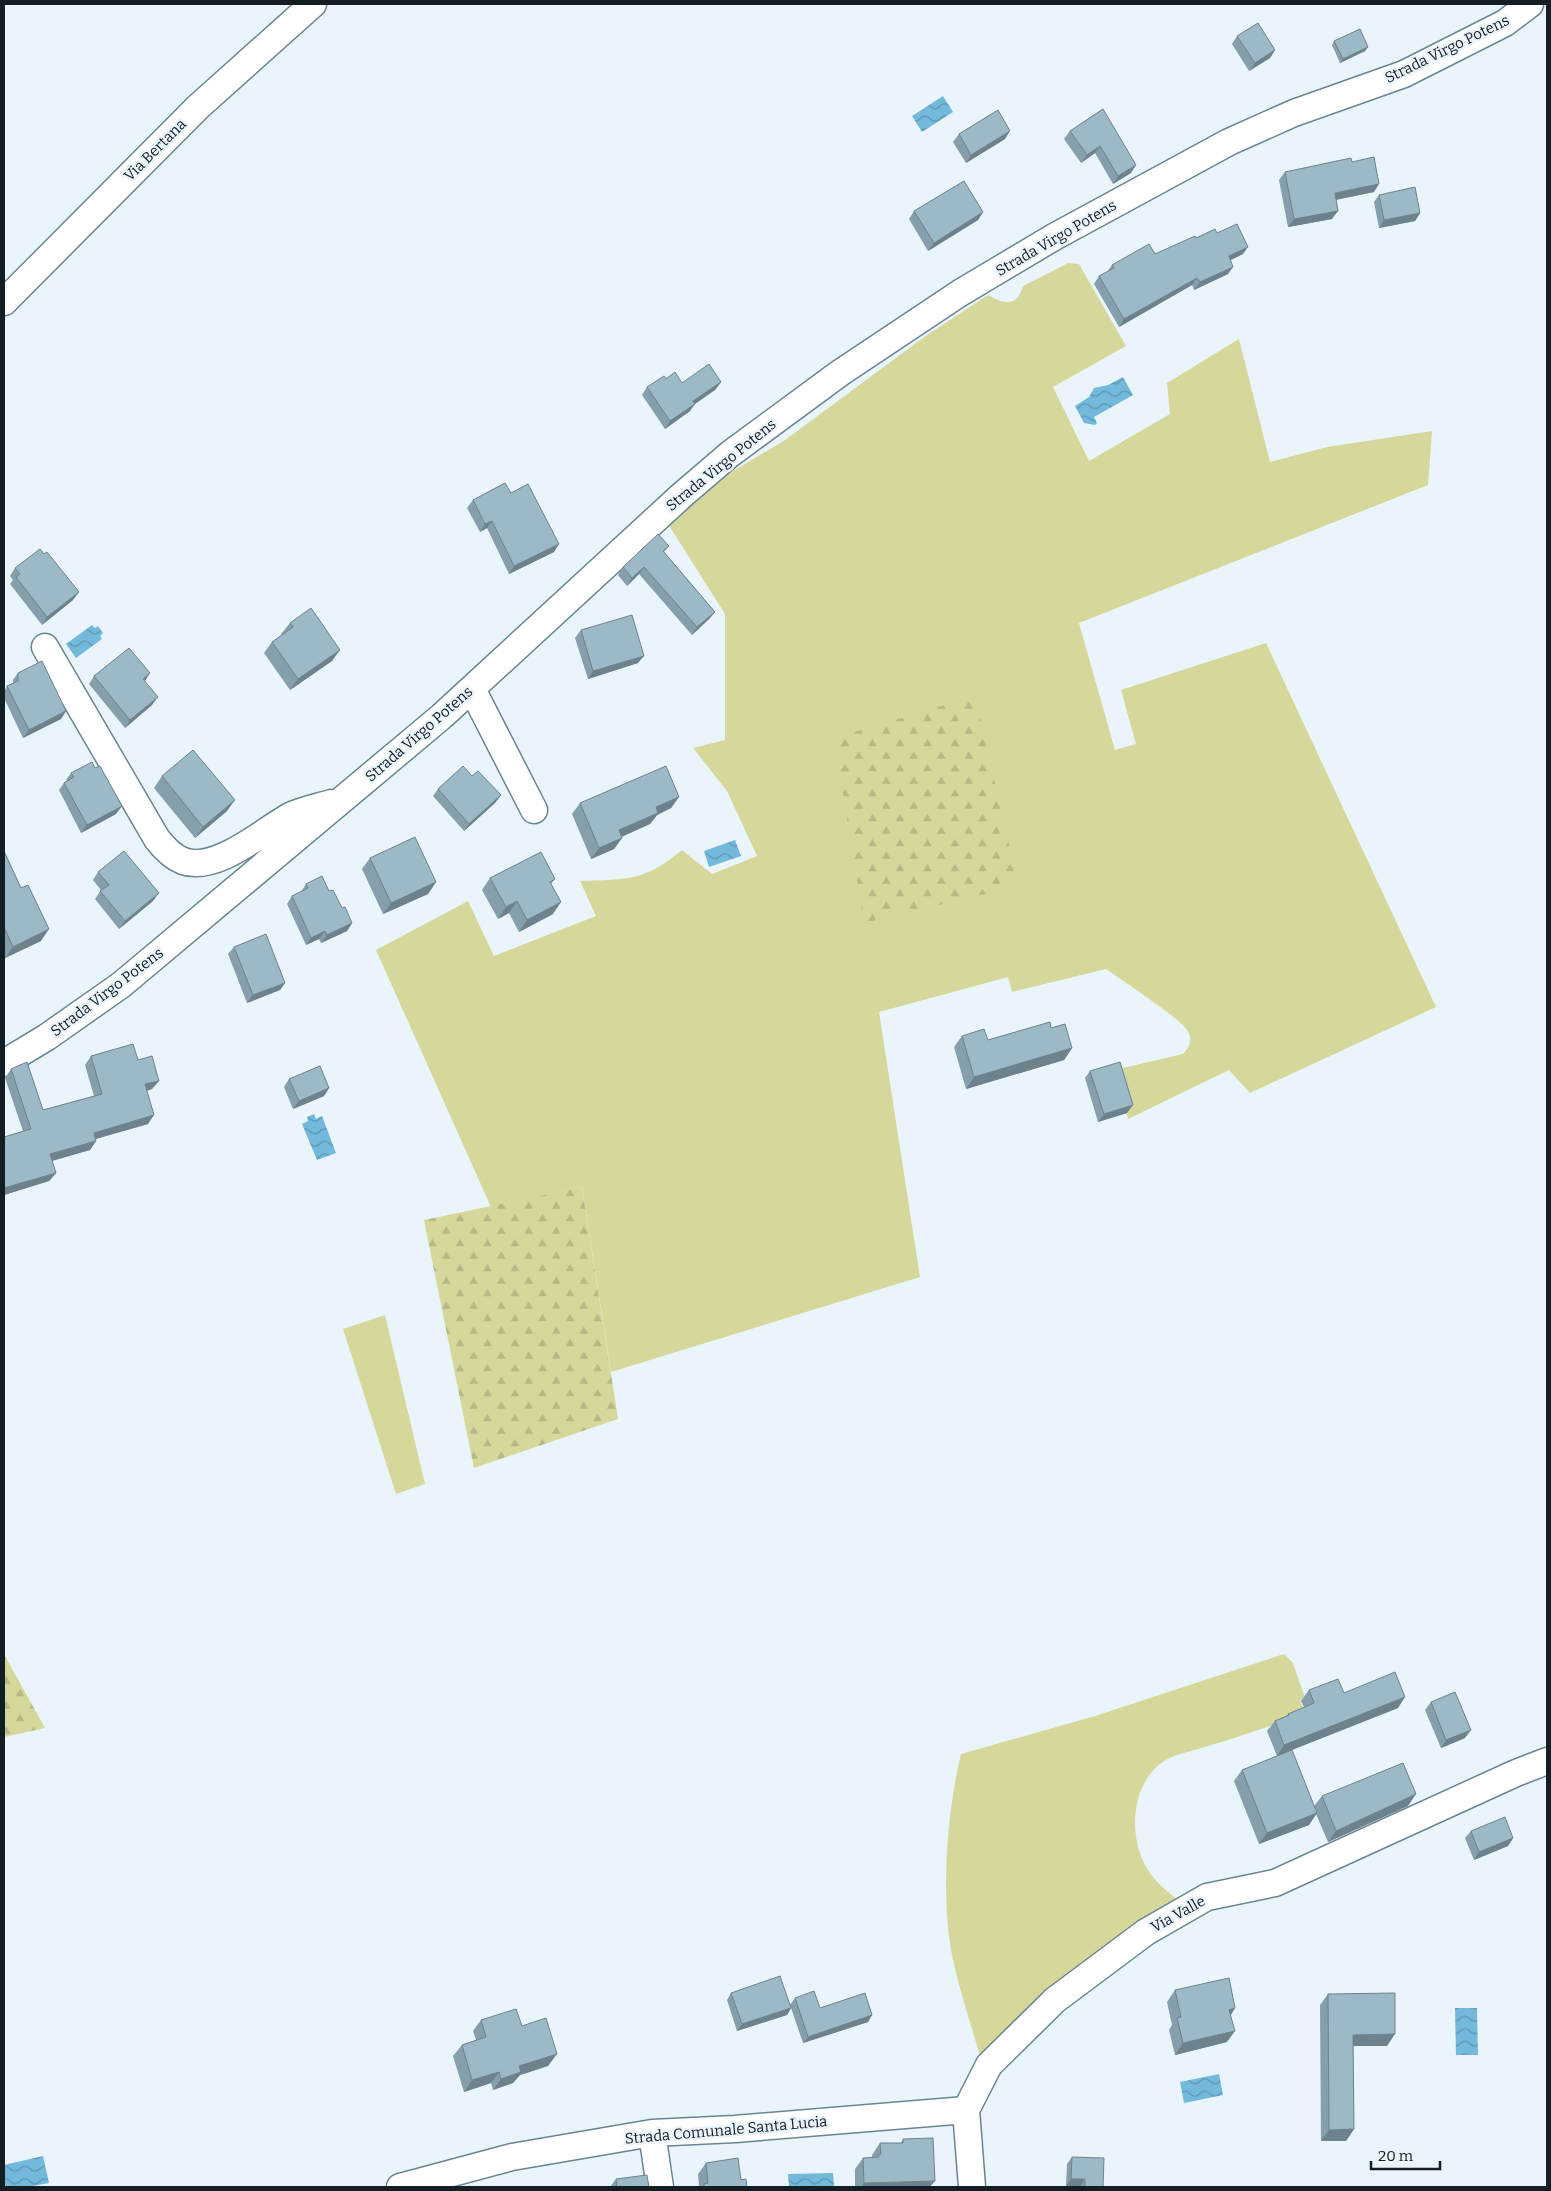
<svg xmlns="http://www.w3.org/2000/svg" width="1551" height="2191" font-family="Bitter,serif">
<defs>
<pattern id="forest-firs" width="22" height="20" patternUnits="userSpaceOnUse" patternTransform="scale(1.25)"><rect width="22" height="20" fill="#d6d89b"/><path d="M5 1l3.5 6h-7zM16 11l3.5 6h-7z" fill="#b7b985"/></pattern>
<pattern id="water-waves" width="16" height="10" patternUnits="userSpaceOnUse" patternTransform="scale(1.25)"><rect width="16" height="10" fill="#73b9db"/><path d="M0 5q4-4 8 0t8 0" fill="none" stroke="#5d96b1"/></pattern>
</defs>
<rect width="100%" height="100%" fill="#e9f5fb"/>
<path fill="#d6d89b" d="M 1068,263 L 1079,264 L 1126,346 L 1053,387 L 1089,461 L 1170,414 L 1167,383 L 1239,339 L 1270,462 L 1327,447 L 1432,431 L 1428,485 L 1079,623 L 1115,750 L 1136,744 L 1121,690 L 1266,643 L 1436,1007 L 1250,1093 L 1229,1070 L 1128,1119 L 1114,1070 L 1183,1054 C 1190,1047 1193,1039 1187,1030 C 1181,1019 1120,979 1106,969 L 1012,992 L 1008,977 L 879,1012 L 920,1277 L 611,1372 L 582,1187 L 491,1207 L 376,950 L 468,901 L 494,956 L 596,916 L 580,881 C 627,879 644,882 682,850 L 712,874 L 757,856 L 727,791 L 693,748 L 725,740 L 725,614 L 668,524 L 733,471 L 785,440 L 927,335 L 988,295 C 1004,304 1017,308 1023,286 Z
M 385,1315 L 425,1484 L 396,1494 L 343,1329 Z
M 1284,1654 L 1293,1663 L 1305,1698 L 1300,1700 L 1305,1713 C 1274,1725 1243,1736 1211,1745 C 1197,1750 1177,1753 1164,1761 C 1128,1785 1127,1846 1153,1877 C 1161,1887 1172,1895 1181,1903 L 980,2056 C 970,2021 958,1986 951,1950 C 941,1892 947,1811 961,1754 L 1095,1716 Z"/>
<path fill="url(#forest-firs)" d="M 975,696 L 1018,883 L 985,894 L 864,923 L 834,738 Z
M 582,1187 L 618,1419 L 474,1468 L 424,1220 Z
M 4,1656 L 5,1656 L 45,1728 L 4,1737 Z"/>
<path fill="url(#water-waves)" d="M 943,96 L 953,112 L 922,132 L 912,116 Z
M 1123,377 L 1133,395 L 1094,417 L 1097,423 L 1095,425 L 1084,423 L 1075,406 L 1089,397 L 1094,388 L 1108,385 Z
M 92,625 L 95,628 L 98,626 L 103,633 L 100,636 L 102,639 L 76,658 L 66,644 Z
M 735,840 L 741,856 L 709,867 L 704,851 Z
M 314,1114 L 316,1119 L 322,1116 L 336,1153 L 317,1160 L 302,1124 L 308,1121 L 307,1117 Z
M 1455,2008 L 1477,2008 L 1478,2055 L 1456,2055 Z
M 1219,2074 L 1223,2095 L 1184,2103 L 1180,2082 Z
M 43,2156 L 49,2183 L 28,2187 L 4,2187 L 4,2165 Z
M 833,2173 L 834,2187 L 789,2187 L 788,2174 Z"/>
<g fill="none" stroke-linecap="round" stroke-linejoin="round">
<defs>
<path id="minor" d="M 4,302 L 198,107 L 313,4
M 45,647 L 157,839 C 164,848 173,857 183,861 C 216,873 263,831 290,816 C 302,810 318,807 331,803
M 472,689 L 534,810
M 4,1063 L 47,1037 L 121,985 L 442,716 L 681,496 L 730,454 L 840,373 L 960,293 L 1054,237 L 1229,142 L 1294,113 L 1404,74 L 1505,23 L 1530,4
M 652,2133 L 660,2187
M 400,2187 L 512,2157 L 652,2133 L 735,2129 L 966,2110
M 972,2187 L 966,2110 L 989,2065 L 1055,2000 L 1146,1932 L 1207,1897 L 1275,1883 L 1516,1773 L 1547,1761"/>
</defs>
<use href="#minor" stroke="#698593" stroke-width="29"/>
<use href="#minor" stroke="#fff" stroke-width="26"/>
</g>
<path fill="#869fac" d="M 1237,36 L 1275,50 L 1270,58 L 1249,71 L 1232,44 Z
M 1334,41 L 1368,47 L 1365,51 L 1340,63 L 1332,45 Z
M 1103,109 L 1131,173 L 1113,184 L 1095,153 L 1081,163 L 1064,139 L 1070,131 Z
M 959,134 L 1005,139 L 966,163 L 953,142 Z
M 1352,162 L 1374,192 L 1336,200 L 1332,219 L 1288,227 L 1279,180 L 1285,172 Z
M 1379,195 L 1420,213 L 1415,221 L 1379,228 L 1374,202 Z
M 914,211 L 983,212 L 978,220 L 928,251 L 909,219 Z
M 1217,233 L 1243,254 L 1230,260 L 1228,274 L 1194,290 L 1192,285 L 1119,327 L 1094,284 L 1099,276 L 1107,272 L 1112,265 L 1155,254 L 1196,238 Z
M 666,379 L 682,383 L 721,382 L 715,390 L 695,403 L 690,411 L 665,429 L 642,395 L 647,387 Z
M 511,493 L 554,552 L 509,574 L 487,528 L 480,532 L 467,508 L 473,500 Z
M 669,546 L 664,552 L 715,612 L 709,619 L 692,635 L 639,574 L 627,586 L 618,575 L 623,567 Z
M 15,568 L 73,600 L 42,625 L 10,584 L 13,580 L 10,576 Z
M 290,623 L 332,661 L 290,690 L 264,653 L 272,642 L 282,635 L 281,634 Z
M 581,630 L 638,663 L 588,679 L 575,638 Z
M 18,673 L 66,711 L 61,719 L 23,738 L 4,698 L 4,692 L 7,686 L 13,684 L 13,680 Z
M 94,676 L 145,681 L 152,705 L 125,728 L 89,684 Z
M 95,768 L 116,814 L 81,833 L 59,790 L 64,783 L 67,781 L 66,780 L 71,773 Z
M 162,776 L 227,811 L 195,838 L 154,788 Z
M 472,776 L 501,795 L 495,803 L 464,831 L 433,796 L 438,789 Z
M 679,797 L 671,808 L 657,815 L 650,824 L 622,837 L 622,838 L 614,849 L 591,859 L 572,814 L 580,803 Z
M 4,851 L 21,888 L 41,941 L 5,958 L 4,955 Z
M 370,858 L 436,882 L 428,894 L 383,914 L 362,869 Z
M 98,872 L 153,901 L 119,929 L 95,899 L 101,890 L 93,880 Z
M 490,878 L 555,879 L 551,884 L 553,914 L 519,932 L 509,913 L 498,919 L 482,890 Z
M 306,884 L 329,891 L 352,923 L 347,931 L 321,943 L 319,939 L 306,945 L 287,904 L 292,896 L 301,892 Z
M 234,947 L 285,983 L 280,990 L 247,1003 L 228,954 Z
M 1051,1028 L 1072,1048 L 1064,1060 L 966,1089 L 954,1047 L 962,1036 L 988,1040 Z
M 91,1056 L 138,1060 L 152,1089 L 147,1091 L 148,1124 L 96,1139 L 96,1141 L 90,1150 L 52,1161 L 56,1173 L 49,1181 L 4,1195 L 4,1137 L 23,1131 L 5,1078 L 11,1069 L 43,1110 L 94,1096 L 85,1065 Z
M 1090,1071 L 1127,1113 L 1098,1122 L 1085,1078 Z
M 289,1079 L 329,1088 L 324,1096 L 293,1109 L 284,1087 Z
M 1309,1690 L 1344,1693 L 1398,1708 L 1283,1753 L 1314,1806 L 1322,1796 L 1408,1806 L 1328,1842 L 1316,1814 L 1309,1825 L 1259,1844 L 1234,1781 L 1242,1770 L 1277,1756 L 1267,1731 L 1275,1721 L 1286,1716 L 1288,1714 L 1304,1707 L 1301,1701 Z
M 1431,1702 L 1465,1738 L 1441,1748 L 1425,1710 Z
M 1471,1831 L 1513,1838 L 1508,1846 L 1474,1860 L 1465,1838 Z
M 1175,1990 L 1235,2008 L 1231,2015 L 1227,2042 L 1175,2055 L 1169,2030 L 1172,2025 L 1167,2002 Z
M 731,1993 L 791,2008 L 787,2015 L 737,2031 L 727,2000 Z
M 1328,1994 L 1387,2046 L 1353,2046 L 1354,2129 L 1346,2141 L 1321,2141 L 1320,2005 Z
M 795,1998 L 820,2008 L 872,2015 L 868,2022 L 803,2043 L 790,2005 Z
M 481,2020 L 522,2026 L 548,2066 L 520,2075 L 513,2083 L 493,2090 L 491,2083 L 464,2092 L 453,2056 L 462,2045 L 476,2040 L 473,2031 Z
M 903,2139 L 930,2187 L 855,2187 L 855,2169 L 863,2158 L 872,2157 L 872,2155 L 880,2143 L 901,2143 Z
M 1072,2157 L 1103,2187 L 1080,2187 L 1066,2186 L 1067,2164 Z
M 706,2163 L 741,2180 L 747,2187 L 699,2187 L 698,2174 Z
M 616,2179 L 649,2187 L 610,2187 Z"/>
<path fill="#6d828c" d="M 1368,47 L 1365,51 L 1340,63 L 1343,59 Z
M 1275,50 L 1270,58 L 1249,71 L 1255,63 Z
M 1010,131 L 1005,139 L 966,163 L 971,155 Z
M 1100,146 L 1095,153 L 1081,163 L 1087,155 Z
M 1136,165 L 1131,173 L 1113,184 L 1118,176 Z
M 1379,184 L 1374,192 L 1329,201 L 1335,193 Z
M 1338,211 L 1332,219 L 1288,227 L 1294,219 Z
M 983,212 L 978,220 L 928,251 L 934,243 Z
M 1420,213 L 1415,221 L 1379,228 L 1384,220 Z
M 1248,247 L 1243,254 L 1223,264 L 1229,256 Z
M 1233,267 L 1228,274 L 1194,290 L 1200,282 Z
M 1197,278 L 1192,285 L 1119,327 L 1124,319 Z
M 721,382 L 715,390 L 688,409 L 693,401 Z
M 695,404 L 690,411 L 665,429 L 670,421 Z
M 492,521 L 487,528 L 480,532 L 485,524 Z
M 559,544 L 554,552 L 509,574 L 514,566 Z
M 644,567 L 639,574 L 627,586 L 632,578 Z
M 79,592 L 73,600 L 42,625 L 47,617 Z
M 715,612 L 709,619 L 692,635 L 697,627 Z
M 340,650 L 332,661 L 290,690 L 298,679 Z
M 644,656 L 638,663 L 588,679 L 593,671 Z
M 150,673 L 145,681 L 143,679 Z
M 158,697 L 152,705 L 125,728 L 130,720 Z
M 66,711 L 61,719 L 23,738 L 29,730 Z
M 501,795 L 495,803 L 464,831 L 469,824 Z
M 679,797 L 671,808 L 657,815 L 650,824 L 611,841 L 619,830 L 656,807 Z
M 235,800 L 227,811 L 195,838 L 203,827 Z
M 122,806 L 116,814 L 81,833 L 87,825 Z
M 622,838 L 614,849 L 591,859 L 599,848 Z
M 436,882 L 428,894 L 383,914 L 391,903 Z
M 159,893 L 153,901 L 119,929 L 125,921 Z
M 517,901 L 509,913 L 498,919 L 506,907 Z
M 561,902 L 553,914 L 519,932 L 527,920 Z
M 352,923 L 347,931 L 321,943 L 327,935 Z
M 49,929 L 41,941 L 5,958 L 13,947 Z
M 325,931 L 319,939 L 306,945 L 311,938 Z
M 285,983 L 280,990 L 247,1003 L 253,995 Z
M 1072,1048 L 1064,1060 L 966,1089 L 974,1077 Z
M 159,1081 L 152,1089 L 139,1093 L 145,1084 Z
M 329,1088 L 324,1096 L 293,1109 L 299,1101 Z
M 1133,1105 L 1127,1113 L 1098,1122 L 1104,1114 Z
M 154,1115 L 148,1124 L 88,1141 L 94,1133 Z
M 96,1141 L 90,1150 L 44,1163 L 50,1154 Z
M 56,1173 L 49,1181 L 4,1195 L 4,1188 Z
M 1405,1697 L 1398,1708 L 1277,1756 L 1284,1745 Z
M 1471,1730 L 1465,1738 L 1441,1748 L 1446,1740 Z
M 1416,1794 L 1408,1806 L 1328,1842 L 1336,1831 Z
M 1317,1813 L 1309,1825 L 1259,1844 L 1267,1833 Z
M 1513,1838 L 1508,1846 L 1474,1860 L 1479,1852 Z
M 791,2008 L 787,2015 L 737,2031 L 742,2024 Z
M 1235,2008 L 1227,2020 L 1229,2010 Z
M 872,2015 L 868,2022 L 803,2043 L 808,2037 Z
M 1235,2031 L 1227,2042 L 1175,2055 L 1183,2043 Z
M 1395,2034 L 1387,2046 L 1345,2046 L 1353,2035 Z
M 557,2054 L 548,2066 L 520,2075 L 513,2083 L 493,2090 L 501,2079 L 519,2066 Z
M 499,2072 L 491,2083 L 464,2092 L 472,2080 Z
M 1354,2129 L 1346,2141 L 1321,2141 L 1329,2130 Z
M 1071,2179 L 1085,2179 L 1080,2187 L 1066,2186 Z
M 935,2181 L 930,2187 L 861,2187 L 864,2183 Z"/>
<path fill="#9cb9c8" stroke="#6d828c" d="M 1258,23 L 1275,50 L 1255,63 L 1237,36 Z
M 1360,29 L 1368,47 L 1343,59 L 1334,41 Z
M 1103,109 L 1136,165 L 1118,176 L 1100,146 L 1087,155 L 1070,131 Z
M 998,110 L 1010,131 L 971,155 L 959,134 Z
M 1374,157 L 1379,184 L 1335,193 L 1338,211 L 1294,219 L 1285,172 L 1351,158 L 1352,162 Z
M 964,181 L 983,212 L 934,243 L 914,211 Z
M 1415,187 L 1420,213 L 1384,220 L 1379,195 Z
M 1237,224 L 1248,247 L 1229,256 L 1233,267 L 1200,282 L 1197,278 L 1124,319 L 1099,276 L 1114,268 L 1112,265 L 1149,244 L 1155,254 L 1195,236 L 1196,238 L 1215,229 L 1217,233 Z
M 709,364 L 721,382 L 693,401 L 695,404 L 670,421 L 647,387 L 664,376 L 666,379 L 675,372 L 682,383 Z
M 505,483 L 511,493 L 528,484 L 559,544 L 514,566 L 492,521 L 485,524 L 473,500 Z
M 658,534 L 669,546 L 663,551 L 715,612 L 697,627 L 644,567 L 632,578 L 623,567 Z
M 40,549 L 44,554 L 47,552 L 79,592 L 47,617 L 16,577 L 20,574 L 15,568 Z
M 311,608 L 340,650 L 298,679 L 272,642 L 293,627 L 290,623 Z
M 632,615 L 644,656 L 593,671 L 581,630 Z
M 129,648 L 150,673 L 143,679 L 158,697 L 130,720 L 94,676 Z
M 42,661 L 66,711 L 29,730 L 7,686 L 18,681 L 18,673 Z
M 193,750 L 235,800 L 203,827 L 162,776 Z
M 92,762 L 95,768 L 100,766 L 122,806 L 87,825 L 64,783 L 74,777 L 71,773 Z
M 463,766 L 472,776 L 478,771 L 501,795 L 469,824 L 438,789 Z
M 666,766 L 679,797 L 656,807 L 658,813 L 619,830 L 622,838 L 599,848 L 580,803 Z
M 415,837 L 436,882 L 391,903 L 370,858 Z
M 4,851 L 21,888 L 28,885 L 49,929 L 13,947 L 4,927 Z
M 124,851 L 159,893 L 125,921 L 100,891 L 109,885 L 98,872 Z
M 541,852 L 555,879 L 550,882 L 561,902 L 527,920 L 517,901 L 506,907 L 490,878 Z
M 322,876 L 329,891 L 333,890 L 342,908 L 345,907 L 352,923 L 327,935 L 325,931 L 311,938 L 292,896 L 308,888 L 306,884 Z
M 266,934 L 285,983 L 253,995 L 234,947 Z
M 1050,1022 L 1051,1028 L 1065,1024 L 1072,1048 L 974,1077 L 962,1036 L 984,1029 L 988,1040 Z
M 133,1044 L 138,1060 L 152,1056 L 159,1081 L 145,1084 L 154,1115 L 94,1133 L 96,1141 L 50,1154 L 56,1173 L 4,1188 L 4,1137 L 31,1129 L 11,1069 L 27,1062 L 43,1110 L 102,1094 L 91,1056 Z
M 1120,1062 L 1133,1105 L 1104,1114 L 1090,1071 Z
M 320,1066 L 329,1088 L 299,1101 L 289,1079 Z
M 1395,1672 L 1405,1697 L 1284,1745 L 1275,1721 L 1289,1715 L 1288,1714 L 1314,1703 L 1309,1690 L 1338,1679 L 1344,1693 Z
M 1455,1692 L 1471,1730 L 1446,1740 L 1431,1702 Z
M 1292,1750 L 1317,1813 L 1267,1833 L 1242,1770 Z
M 1403,1763 L 1416,1794 L 1336,1831 L 1322,1796 Z
M 1505,1817 L 1513,1838 L 1479,1852 L 1471,1831 Z
M 780,1976 L 791,2008 L 742,2024 L 731,1993 Z
M 1229,1978 L 1235,2008 L 1229,2010 L 1235,2031 L 1183,2043 L 1177,2018 L 1181,2017 L 1175,1990 Z
M 814,1991 L 820,2008 L 865,1993 L 872,2015 L 808,2037 L 795,1998 Z
M 1395,1993 L 1395,2034 L 1353,2035 L 1354,2129 L 1329,2130 L 1328,1994 Z
M 516,2009 L 522,2026 L 546,2018 L 557,2054 L 519,2066 L 521,2072 L 501,2079 L 499,2072 L 472,2080 L 462,2045 L 486,2037 L 481,2020 Z
M 933,2138 L 935,2181 L 864,2183 L 863,2158 L 879,2157 L 878,2154 L 881,2154 L 880,2143 L 903,2143 L 903,2139 Z
M 1072,2157 L 1104,2158 L 1103,2187 L 1085,2187 L 1085,2179 L 1071,2179 Z
M 738,2158 L 741,2180 L 746,2179 L 747,2187 L 704,2187 L 704,2184 L 708,2183 L 706,2163 Z
M 647,2175 L 649,2187 L 617,2187 L 616,2179 Z"/>
<g text-anchor="middle" stroke-width="5" stroke-linejoin="round" paint-order="stroke">
<g font-size="15" fill="#131e24" stroke="#e9f5fb">
<text transform="translate(1447 49) rotate(-26)" y="5">Strada Virgo Potens</text>
<text transform="translate(155 150) rotate(-45)" y="5">Via Bertana</text>
<text transform="translate(1056 238) rotate(-30)" y="5">Strada Virgo Potens</text>
<text transform="translate(721 465) rotate(-39)" y="5">Strada Virgo Potens</text>
<text transform="translate(419 734) rotate(-41)" y="5">Strada Virgo Potens</text>
<text transform="translate(107 992) rotate(-37)" y="5">Strada Virgo Potens</text>
<text transform="translate(1178 1914) rotate(-29)" y="5">Via Valle</text>
<text transform="translate(726 2130) rotate(-5)" y="5">Strada Comunale Santa Lucia</text>
</g>
</g>
<rect width="1551" height="2191" fill="none" stroke="#131e24" stroke-width="10"/>
<path d="M1371 2161v8h69v-8" fill="none" stroke="#131e24" stroke-width="2.5"/>
<text x="1378" y="2161" font-size="15" fill="#131e24" stroke="#e9f5fb" stroke-width="4" paint-order="stroke">20 m</text>
</svg>
